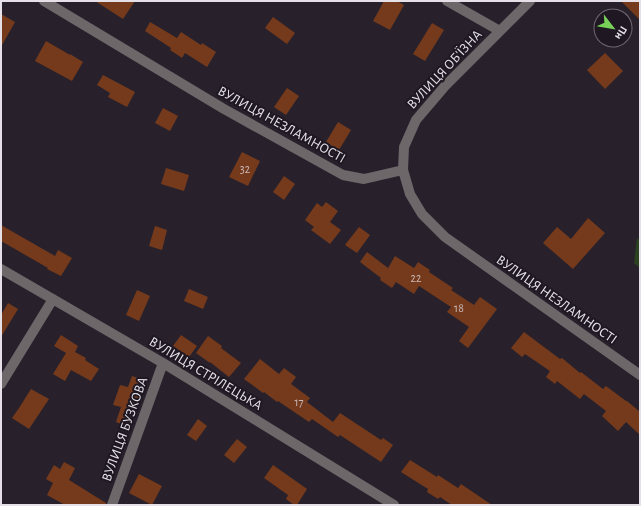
<svg xmlns="http://www.w3.org/2000/svg" width="641" height="506" font-family="'Alegreya Sans',sans-serif">
<rect width="100%" height="100%" fill="#28212c"/>
<path fill="#2a4220" d="M 637,238 L 640,241 L 640,268 L 634,263 Z"/>
<path fill="#743a1b" d="M 95,1 L 135,1 L 123,19 Z
M 384,1 L 397,1 L 404,5 L 390,30 L 373,21 Z
M 621,1 L 640,1 L 640,20 Z
M 1,14 L 15,22 L 1,47 Z
M 273,17 L 295,33 L 287,44 L 265,28 Z
M 150,22 L 177,38 L 181,32 L 201,45 L 202,43 L 216,52 L 207,67 L 185,53 L 182,58 L 170,50 L 171,48 L 145,31 Z
M 432,23 L 444,30 L 425,61 L 413,54 Z
M 46,41 L 70,55 L 70,54 L 83,62 L 72,81 L 35,61 Z
M 605,53 L 623,71 L 605,89 L 587,70 Z
M 103,75 L 135,92 L 127,107 L 108,97 L 110,93 L 97,85 Z
M 287,88 L 299,96 L 286,115 L 274,107 Z
M 163,108 L 178,116 L 170,131 L 155,123 Z
M 338,122 L 351,130 L 339,150 L 326,142 Z
M 242,152 L 260,161 L 248,186 L 229,177 Z
M 166,168 L 189,175 L 184,191 L 161,184 Z
M 284,176 L 295,184 L 284,200 L 273,192 Z
M 326,202 L 338,211 L 330,222 L 341,230 L 330,244 L 311,230 L 314,227 L 305,220 L 317,203 L 322,207 Z
M 588,218 L 605,233 L 573,269 L 543,243 L 557,227 L 571,239 Z
M 1,225 L 55,256 L 58,250 L 72,258 L 61,276 L 47,269 L 48,268 L 1,241 Z
M 155,226 L 167,230 L 162,250 L 149,246 Z
M 359,227 L 370,235 L 357,253 L 345,245 Z
M 367,252 L 388,268 L 395,256 L 414,268 L 418,262 L 430,270 L 429,272 L 453,288 L 451,290 L 474,305 L 480,297 L 497,309 L 468,348 L 459,341 L 469,327 L 447,312 L 451,307 L 419,286 L 414,294 L 396,282 L 392,288 L 380,280 L 381,278 L 360,262 Z
M 189,289 L 208,297 L 203,309 L 184,301 Z
M 137,290 L 150,296 L 139,321 L 126,315 Z
M 8,303 L 18,309 L 1,337 L 1,315 Z
M 524,332 L 560,359 L 562,358 L 580,373 L 581,372 L 603,389 L 606,386 L 626,401 L 627,401 L 640,412 L 640,435 L 626,422 L 618,431 L 602,416 L 606,411 L 584,394 L 580,399 L 557,381 L 555,384 L 546,377 L 550,371 L 525,354 L 522,357 L 511,348 Z
M 61,335 L 78,346 L 75,352 L 86,358 L 85,360 L 99,369 L 91,381 L 71,370 L 65,381 L 53,374 L 66,353 L 54,346 Z
M 181,335 L 197,346 L 189,357 L 173,346 Z
M 208,336 L 222,346 L 221,348 L 241,363 L 229,377 L 210,362 L 210,363 L 196,353 Z
M 260,359 L 279,374 L 284,368 L 296,377 L 291,384 L 310,398 L 307,402 L 333,422 L 340,413 L 381,440 L 383,438 L 393,445 L 381,462 L 340,435 L 338,437 L 312,419 L 309,422 L 278,401 L 277,402 L 264,392 L 263,393 L 244,379 Z
M 132,376 L 144,380 L 128,427 L 116,422 L 121,407 L 113,405 L 120,385 L 128,387 Z
M 31,389 L 49,399 L 29,429 L 12,418 L 19,408 Z
M 198,419 L 207,426 L 196,441 L 187,435 Z
M 237,439 L 247,447 L 234,463 L 224,455 Z
M 410,460 L 437,477 L 438,475 L 458,488 L 461,484 L 492,505 L 452,505 L 440,497 L 438,499 L 427,492 L 428,489 L 401,472 Z
M 64,462 L 75,468 L 69,480 L 106,503 L 106,505 L 65,505 L 47,495 L 53,483 L 46,479 L 54,465 L 60,469 Z
M 273,465 L 307,489 L 297,505 L 294,505 L 286,499 L 288,495 L 264,478 Z
M 139,474 L 162,486 L 152,505 L 129,493 Z"/>
<g fill="none" stroke-linecap="round" stroke-linejoin="round">
<path stroke="#6e676a" stroke-width="10" d="M 44,1 L 224,109 L 343,175 L 364,179 L 403,170 L 410,194 L 422,214 L 445,237 L 640,375
M 447,1 L 500,31
M 403,170 L 404,147 L 416,120 L 445,86 L 530,1
M 1,269 L 163,363 L 394,505
M 1,384 L 53,299
M 112,505 L 163,363"/>
</g>
<g text-anchor="middle" stroke-width="4" stroke-linejoin="round" paint-order="stroke">
<g font-size="12" fill="#cab7b6">
<text x="245" y="173">32</text>
<text x="416" y="282">22</text>
<text x="459" y="312">18</text>
<text x="299" y="406">17</text>
</g>
<g font-size="14" fill="#e6e1e9" stroke="#1f1822">
<text transform="translate(444 69) rotate(-47)" y="5">ВУЛИЦЯ ОБ'ЇЗНА</text>
<text transform="translate(282 124) rotate(29)" y="5">ВУЛИЦЯ НЕЗЛАМНОСТІ</text>
<text transform="translate(557 299) rotate(35)" y="5">ВУЛИЦЯ НЕЗЛАМНОСТІ</text>
<text transform="translate(206 373) rotate(31)" y="5">ВУЛИЦЯ СТРІЛЕЦЬКА</text>
<text transform="translate(124 429) rotate(-70)" y="5">ВУЛИЦЯ БУЗКОВА</text>
</g>
</g>
<rect width="641" height="506" fill="none" stroke="#e6e1e9" stroke-width="4"/>
<g transform="translate(613 28) rotate(121)"><circle r="19" fill="#1f1822" stroke="#6f6872"/>
<path d="M0-3L7 15L0 10L-7 15Z" fill="#78d259"/>
<text y="-6" font-size="11" font-weight="bold" text-anchor="middle" fill="#e6e1e9">Пн</text>
</g>
</svg>
